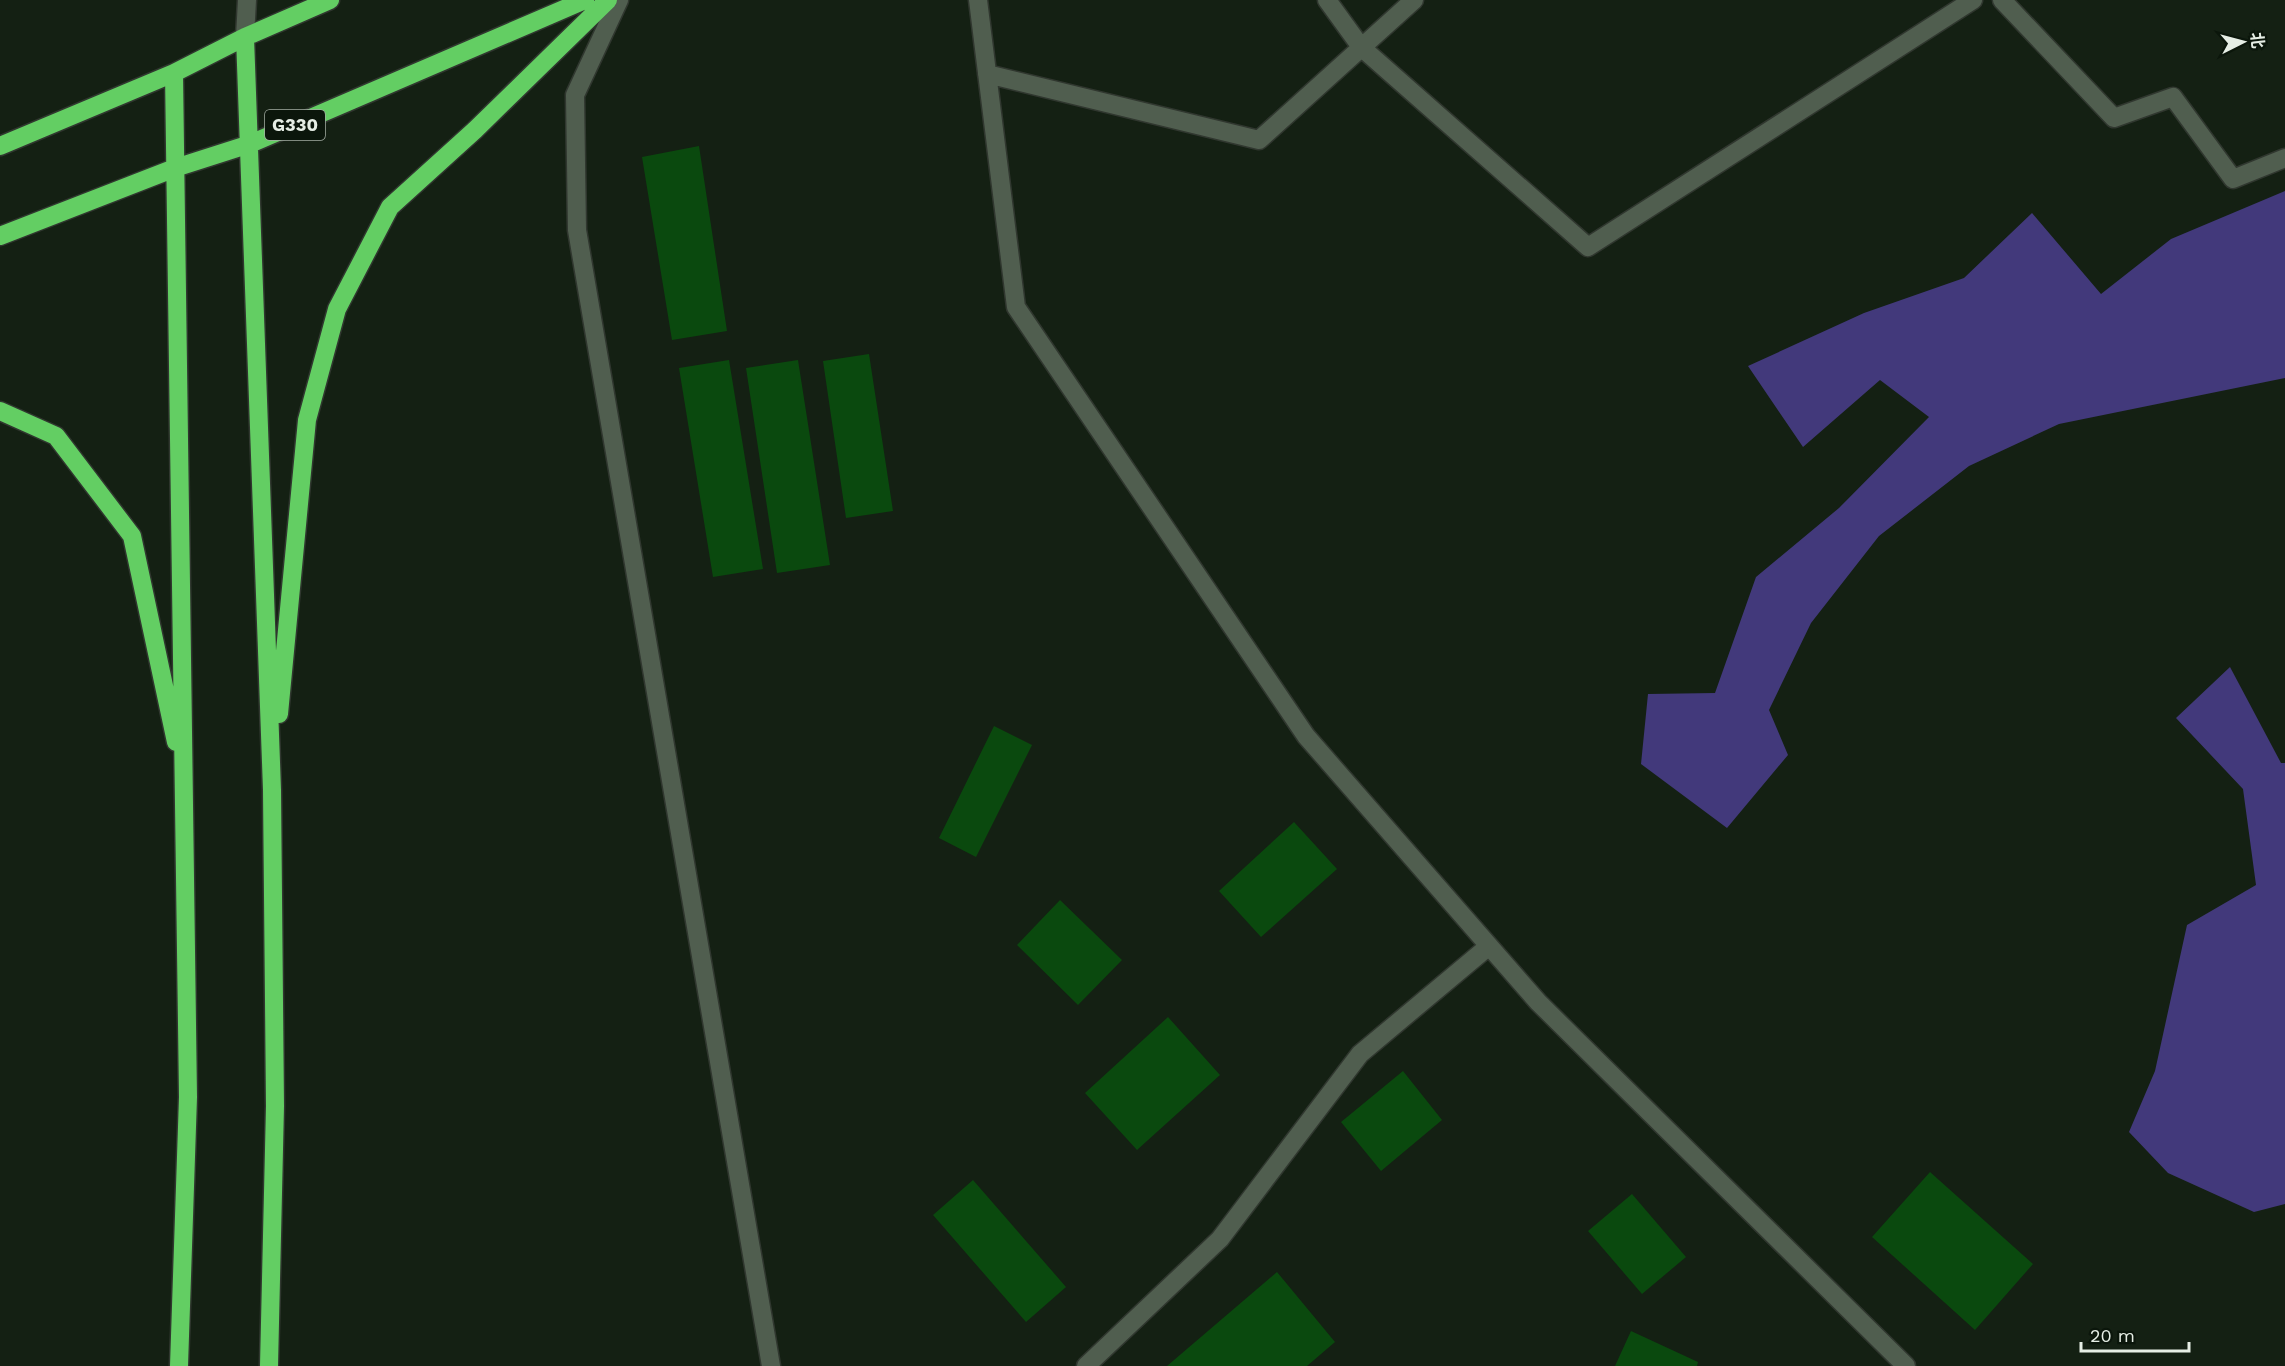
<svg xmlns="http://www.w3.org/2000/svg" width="2285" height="1366" font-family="'Work Sans','Noto Sans SC',sans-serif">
<rect width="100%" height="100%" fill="#142013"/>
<path fill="#42397b" d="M 2285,191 L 2285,378 L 2059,424 L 1969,466 L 1879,536 L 1811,623 L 1769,710 L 1788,755 L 1727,828 L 1641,764 L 1648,694 L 1715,693 L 1756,577 L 1839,508 L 1929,417 L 1880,380 L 1803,447 L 1748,366 L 1864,313 L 1964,278 L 2032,213 L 2101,294 L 2171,239 Z
M 2230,667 L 2281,763 L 2285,763 L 2285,1204 L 2254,1212 L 2168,1173 L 2129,1132 L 2155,1071 L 2187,925 L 2256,885 L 2243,789 L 2176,718 Z"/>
<path fill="#0a490e" d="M 699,146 L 727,331 L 672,340 L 642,157 Z
M 869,354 L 893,511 L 846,518 L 823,361 Z
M 729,360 L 763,569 L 713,577 L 679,368 Z
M 798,360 L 830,565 L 777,573 L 746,368 Z
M 994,726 L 1032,745 L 976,857 L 939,838 Z
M 1294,822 L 1337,869 L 1261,937 L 1219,891 Z
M 1060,900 L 1122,960 L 1078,1005 L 1017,945 Z
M 1168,1017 L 1220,1075 L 1137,1150 L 1085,1093 Z
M 1403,1071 L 1442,1120 L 1381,1171 L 1341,1122 Z
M 1930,1172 L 2033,1264 L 1975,1330 L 1872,1237 Z
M 973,1180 L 1066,1287 L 1026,1322 L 933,1215 Z
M 1632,1194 L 1686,1257 L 1642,1294 L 1588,1231 Z
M 1277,1272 L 1335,1342 L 1307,1366 L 1167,1366 Z
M 1631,1331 L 1698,1362 L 1697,1366 L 1615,1366 Z"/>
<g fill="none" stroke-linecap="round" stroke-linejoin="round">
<defs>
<path id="minor" d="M 619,0 L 575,95 L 577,230 L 771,1366
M 978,0 L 1016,307 L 1306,736 L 1538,1002 L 1906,1366
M 1327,0 L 1361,47 L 1588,247 L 1973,0
M 2002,0 L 2114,118 L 2173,97 L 2233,179 L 2285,158
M 245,37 L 247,0
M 987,74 L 1259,140 L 1414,0
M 1086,1366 L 1220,1239 L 1360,1054 L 1489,946"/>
<path id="highway" d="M 245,37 L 272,790 L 275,1106 L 269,1366
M 174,73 L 188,1097 L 179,1366
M 0,146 L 174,73 L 245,37 L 330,0
M 0,236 L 175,168 L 250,144 L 585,0
M 0,411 L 56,436 L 132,536 L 176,742
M 279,714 L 307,420 L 337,309 L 390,207 L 475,130 L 608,0"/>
</defs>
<use href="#minor" stroke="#30372f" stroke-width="21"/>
<use href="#highway" stroke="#30372f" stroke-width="21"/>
<use href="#minor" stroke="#505e4f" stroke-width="18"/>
<use href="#highway" stroke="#63ce63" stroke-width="18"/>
</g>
<g text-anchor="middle" stroke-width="4.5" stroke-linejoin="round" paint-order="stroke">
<rect fill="#0b160b" stroke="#a4ada4" stroke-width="1.5" x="265" y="110" width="60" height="30" rx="4.5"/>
<g font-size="18" font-weight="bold" fill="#e6eee5">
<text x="295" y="131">G330</text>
</g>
</g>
<g transform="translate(2243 42) rotate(84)" stroke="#0b160b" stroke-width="4.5" paint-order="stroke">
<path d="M0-4.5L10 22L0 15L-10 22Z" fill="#e6eee5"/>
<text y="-9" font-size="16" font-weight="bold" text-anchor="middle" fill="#e6eee5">北</text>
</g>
<path d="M2081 1342v9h108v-9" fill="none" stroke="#e6eee5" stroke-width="3"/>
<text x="2090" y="1342" font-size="18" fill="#e6eee5" stroke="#0b160b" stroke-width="4.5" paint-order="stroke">20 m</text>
</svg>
